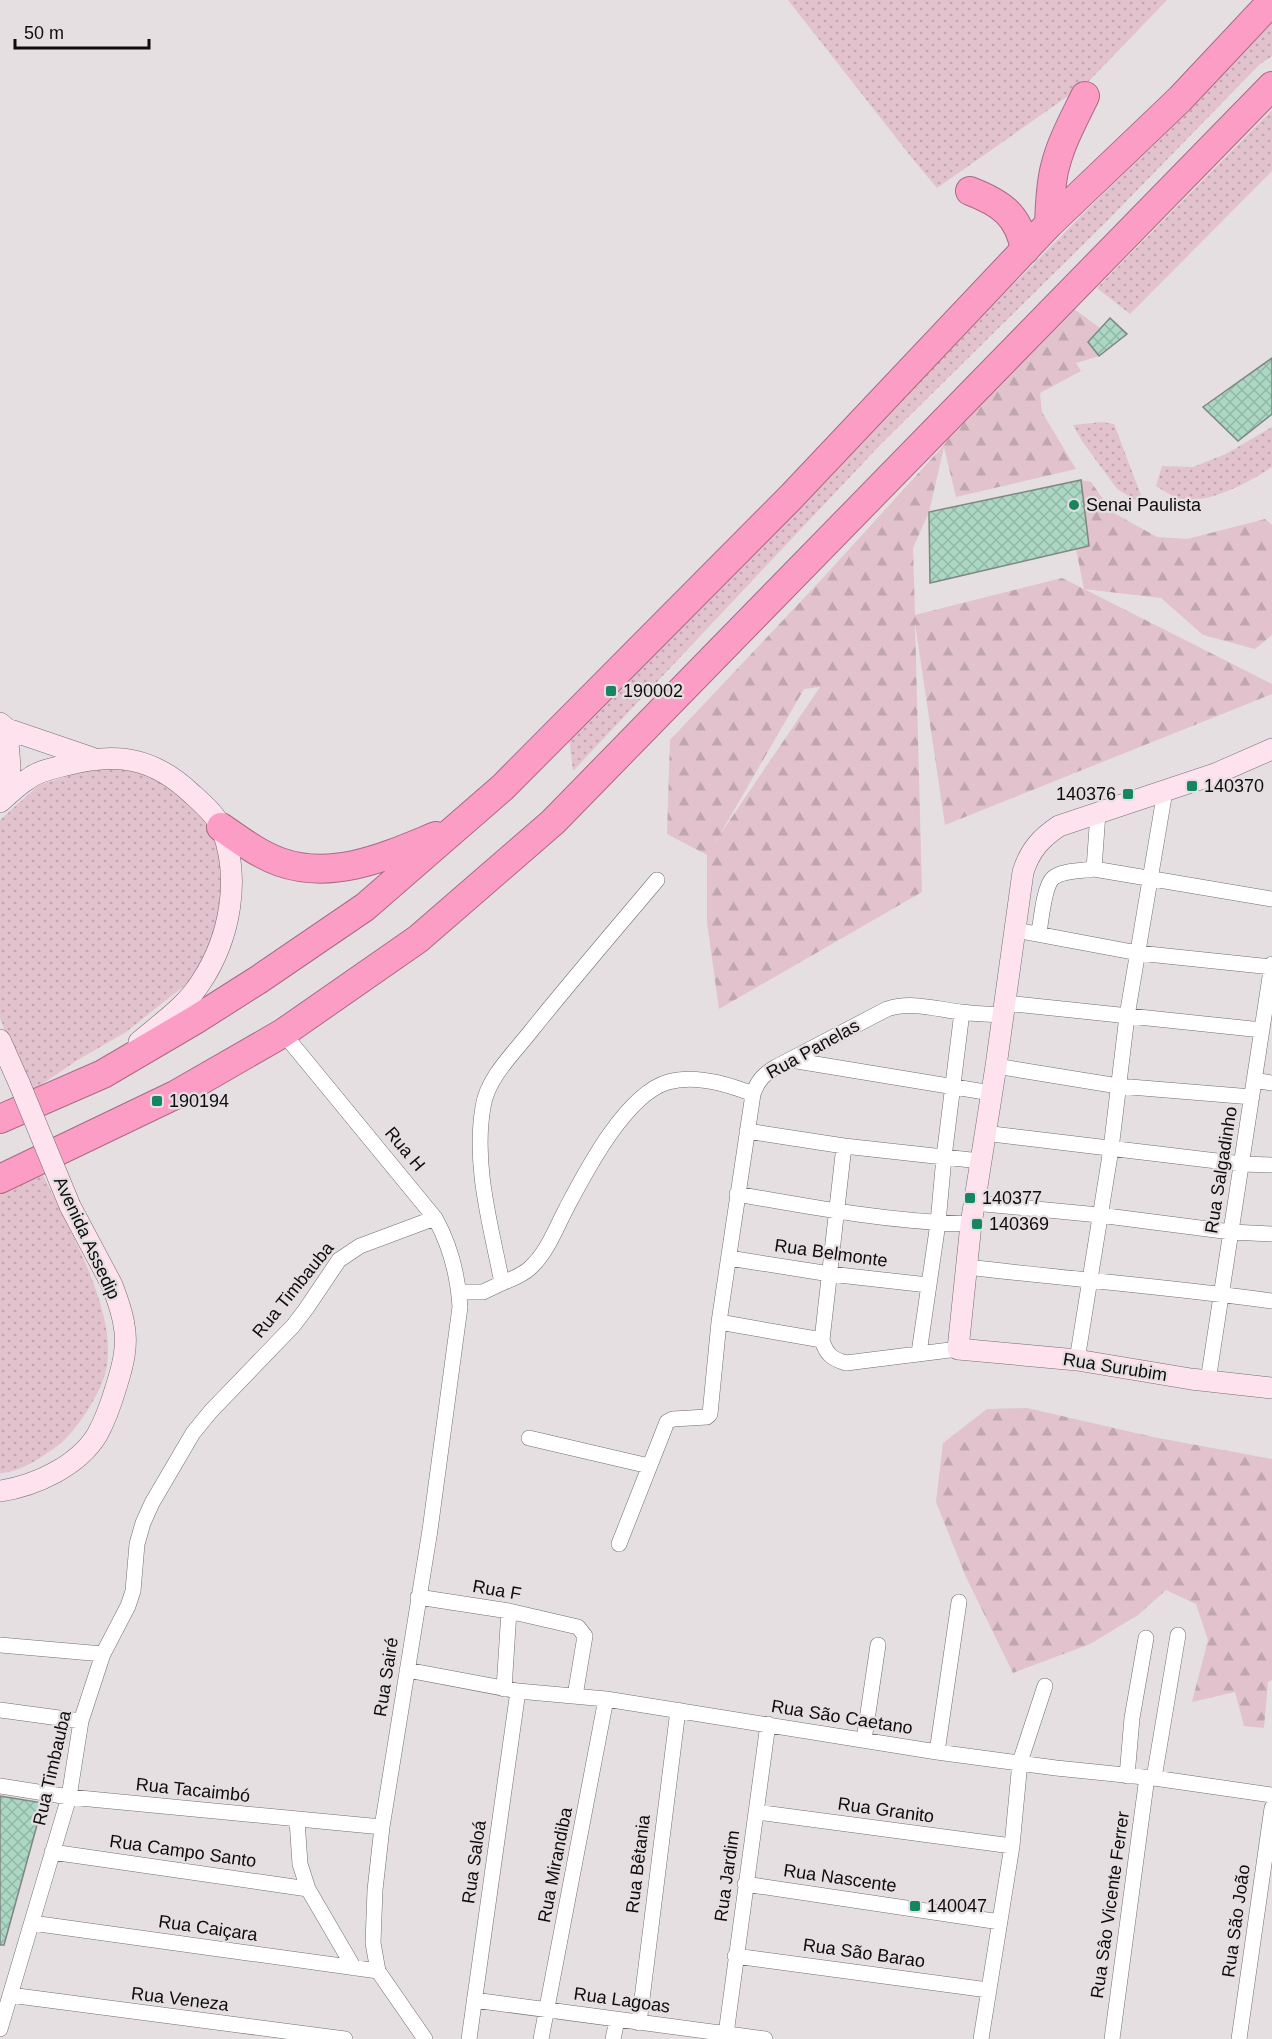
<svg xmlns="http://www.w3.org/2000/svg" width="1272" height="2039" font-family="Arial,sans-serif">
<defs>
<pattern id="grass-dots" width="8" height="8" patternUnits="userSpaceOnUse" patternTransform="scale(1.5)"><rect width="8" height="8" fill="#e1c2cd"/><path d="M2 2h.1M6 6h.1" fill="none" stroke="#c0a6af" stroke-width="1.8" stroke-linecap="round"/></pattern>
<pattern id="forest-firs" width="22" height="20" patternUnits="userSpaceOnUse" patternTransform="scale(1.5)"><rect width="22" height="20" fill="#e1c2cd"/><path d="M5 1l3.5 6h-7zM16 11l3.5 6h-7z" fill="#c0a6af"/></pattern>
<pattern id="building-cross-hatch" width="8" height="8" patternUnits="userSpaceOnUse" patternTransform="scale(1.5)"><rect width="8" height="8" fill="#abd7c3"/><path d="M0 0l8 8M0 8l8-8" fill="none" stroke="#92b7a6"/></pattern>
</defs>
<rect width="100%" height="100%" fill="#e5dfe1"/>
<path fill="url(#grass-dots)" d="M 788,0 L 1167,0 L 1088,82 L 937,188 L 912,158 Z
M 1272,23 L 1272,56 L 1259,65 L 1105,223 L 880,445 L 573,771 L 569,737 L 811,489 Z
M 1272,110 L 1272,171 L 1130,314 L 1097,288 Z
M 1102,422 L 1114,424 L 1145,506 L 1117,489 L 1082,441 L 1073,425 Z
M 1272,427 L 1272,467 C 1250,482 1204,507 1177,498 C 1170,495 1163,490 1156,486 L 1162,466 L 1193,467 L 1226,454 Z
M 115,762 L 178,783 L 214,826 L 220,857 L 223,904 L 214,949 L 194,978 L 126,1032 L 76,1061 L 29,1093 L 0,1018 L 0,820 L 39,785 Z
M 43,1175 C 67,1226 116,1308 107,1365 C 105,1381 95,1398 87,1411 C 79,1423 72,1433 61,1443 C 44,1456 22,1472 0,1473 L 0,1193 Z"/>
<path fill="url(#forest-firs)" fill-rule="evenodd" d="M 1074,309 L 1100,328 L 1088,342 L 1099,356 L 1076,363 L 1081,371 L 1040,393 L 1042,412 L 1076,469 L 956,497 L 944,447 L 929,512 L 913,548 L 915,615 L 1062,578 L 1084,589 L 1076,549 L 1089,546 L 1081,480 L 1091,482 L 1112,512 L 1157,537 L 1187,539 L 1265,519 L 1272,525 L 1272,635 L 1255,649 L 1203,635 L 1161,598 L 1084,589 L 1272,684 L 1272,694 L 945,825 L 915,623 L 922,892 L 719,1009 L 707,922 L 707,855 L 667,834 L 670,740 L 821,580 L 944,445 L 956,428 ZM 820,687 L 715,842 L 715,843 L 804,689 Z
M 1027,1408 L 1153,1437 L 1272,1459 L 1272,1680 L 1268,1682 L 1264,1728 L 1244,1726 L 1235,1692 L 1192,1702 L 1208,1640 L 1196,1604 L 1166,1590 L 1138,1615 L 1090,1644 L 1013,1673 L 966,1577 L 936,1502 L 943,1443 L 987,1409 Z"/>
<path fill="url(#building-cross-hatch)" stroke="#808683" stroke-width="1.5" d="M 1110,318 L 1127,334 L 1099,356 L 1088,342 Z
M 1272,358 L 1272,414 L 1238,441 L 1203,407 Z
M 1081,480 L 1089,546 L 930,583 L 929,512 Z
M 0,1796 L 43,1803 L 4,1945 L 0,1945 Z"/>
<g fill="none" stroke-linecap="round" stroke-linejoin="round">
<defs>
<path id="street" d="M 1098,813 L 1094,869 L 1272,899
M 1016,930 L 1138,953 L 1272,967
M 1039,933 C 1041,921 1044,886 1053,878 C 1062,870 1083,871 1094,869
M 1005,1003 L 1262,1030
M 283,1033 L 435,1218 C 450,1245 458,1276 460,1307 L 430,1530 L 382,1827 L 375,1890 L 373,1943 L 378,1971 L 425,2039
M 791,1060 L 991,1093
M 996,1066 L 1118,1086 L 1252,1097
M 1254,1080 L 1272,1083
M 747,1131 L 844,1146 L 980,1161
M 984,1133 L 1242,1164 L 1272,1165
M 737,1194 C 815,1208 892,1222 971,1224
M 974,1203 L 1099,1215 L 1231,1232 L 1272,1234
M 729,1258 L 830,1274 L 928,1285
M 967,1267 C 1068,1279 1171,1287 1272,1301
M 502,1283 C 512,1279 523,1275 530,1268 C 547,1253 556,1228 566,1209 C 586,1171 626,1094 668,1082 C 695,1074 728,1084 753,1094
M 459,1292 L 483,1292 L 502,1283 C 491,1226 473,1166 483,1107 C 487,1078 514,1053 531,1031 C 572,980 615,930 657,880
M 719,1322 L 822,1340 C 826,1354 832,1359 846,1363 L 958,1349
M 822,1340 L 844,1146
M 919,1353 L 938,1223 L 944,1157 L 962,1012
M 1077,1360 L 1111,1149 L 1127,1016 L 1165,791
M 1208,1381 L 1272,964
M 529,1438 L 649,1466
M 619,1544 L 667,1422 L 673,1419 L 707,1417 L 710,1414 L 719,1322 L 753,1094 C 758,1080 764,1074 776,1067 L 887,1009 C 911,1001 936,1009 961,1012 C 975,1014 989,1014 1003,1015
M 418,1597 L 509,1611 L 578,1627 L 585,1636 L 575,1696
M 0,1645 L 103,1654
M 407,1670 L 518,1691 L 606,1699 L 937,1752 L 1056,1768 L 1154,1778 L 1272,1795
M 504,1689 L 509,1611
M 0,1710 L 81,1721
M 864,1740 L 878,1645
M 937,1752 L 959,1602
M 1127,1776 L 1132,1718 L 1146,1638
M 1154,1778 L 1178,1635
M 0,1786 L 69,1797 L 382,1827
M 756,1812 L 1012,1846
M 297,1820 L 300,1864 L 308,1889 L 354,1968
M 52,1852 L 308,1889
M 745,1884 L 1000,1922
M 32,1923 L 378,1971
M 735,1956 L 988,1990
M 10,1995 L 345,2039
M 474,2000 L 765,2039
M 639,2023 L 678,1710
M 0,2029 L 69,1797 L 81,1721 L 103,1654 L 128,1606 L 133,1591 L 137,1544 L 143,1523 L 152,1503 L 193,1433 L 211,1411 L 293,1326 L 306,1309 L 339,1260 L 360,1246 L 435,1218
M 726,2034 L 768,1724
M 469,2039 L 518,1691
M 541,2039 L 606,1699
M 613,2039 L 617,2020
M 981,2039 L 1012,1846 L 1020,1762 L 1045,1686
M 1112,2039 L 1147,1777
M 1239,2039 L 1272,1808"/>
<path id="secondary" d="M 0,723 L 7,729 L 92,758
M 7,729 L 10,767 L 7,795
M 1272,749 L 1215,774 L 1059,826 C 1041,838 1030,850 1023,872 L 996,1066 L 971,1224 L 958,1349 L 1077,1360 L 1191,1379 L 1272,1388
M 0,802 C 9,794 18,785 28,779 C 38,771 54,768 66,765 C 117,752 153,757 192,794 C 202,803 217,816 222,829 C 241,879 230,938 201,982 C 186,1006 161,1023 139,1042
M 0,1040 L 20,1085
M 0,1491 C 35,1486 78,1466 97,1435 C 106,1419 112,1401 117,1384 C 123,1365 128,1345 124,1325 C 122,1311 117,1298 112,1285 L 70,1206"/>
<path id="highway" d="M 970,191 C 1001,203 1019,215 1025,250
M 1049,224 C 1050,205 1050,186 1055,167 C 1061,142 1074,119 1085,96
M 221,827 C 240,840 258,854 280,862 C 334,881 387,856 436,836
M 0,1119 L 103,1074 L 195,1020 L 258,980 L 365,907 L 503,787 L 791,497 L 1049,224 L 1180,99 L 1272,1
M 0,1179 L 177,1094 L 283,1033 L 418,939 L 553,822 L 1272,86"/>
</defs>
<use href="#street" stroke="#736e70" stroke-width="16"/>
<use href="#secondary" stroke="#736e70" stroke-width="22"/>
<use href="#highway" stroke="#a96a85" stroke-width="30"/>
<use href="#street" stroke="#fff" stroke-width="15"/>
<use href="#secondary" stroke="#fee2ee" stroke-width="21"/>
<use href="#highway" stroke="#fc9dc5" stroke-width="28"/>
<defs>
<path id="secondary-bridge" d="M 20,1085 L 70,1206"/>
</defs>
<use href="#secondary-bridge" stroke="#736e70" stroke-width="22" stroke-linecap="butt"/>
<use href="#secondary-bridge" stroke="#fee2ee" stroke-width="21"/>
</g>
<g fill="#178462" stroke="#e5dfe1" stroke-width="2">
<circle cx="1074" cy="505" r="6"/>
<rect x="605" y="685" width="12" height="12" rx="3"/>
<rect x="1186" y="780" width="12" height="12" rx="3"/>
<rect x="1122" y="788" width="12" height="12" rx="3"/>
<rect x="151" y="1095" width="12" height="12" rx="3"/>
<rect x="964" y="1192" width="12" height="12" rx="3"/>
<rect x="971" y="1218" width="12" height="12" rx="3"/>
<rect x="909" y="1900" width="12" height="12" rx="3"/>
</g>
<g text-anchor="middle" stroke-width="4.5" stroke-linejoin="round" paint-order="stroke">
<g font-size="18" fill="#0e0c0d" stroke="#e5dfe1" text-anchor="start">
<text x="1086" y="511">Senai Paulista</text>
<text x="623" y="697">190002</text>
<text x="1204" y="792">140370</text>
<text x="1116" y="800" text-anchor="end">140376</text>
<text x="169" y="1107">190194</text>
<text x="982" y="1204">140377</text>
<text x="989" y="1230">140369</text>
<text x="927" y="1912">140047</text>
</g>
<g font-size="18" fill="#0e0c0d" stroke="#e5dfe1">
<text transform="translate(813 1049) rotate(-29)" y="6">Rua Panelas</text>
<text transform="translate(405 1149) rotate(50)" y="6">Rua H</text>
<text transform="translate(1221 1170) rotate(-81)" y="6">Rua Salgadinho</text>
<text transform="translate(87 1238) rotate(65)" y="6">Avenida Assedip</text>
<text transform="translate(831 1253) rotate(8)" y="6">Rua Belmonte</text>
<text transform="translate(293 1290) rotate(-51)" y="6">Rua Timbauba</text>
<text transform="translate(1115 1367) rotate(9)" y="6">Rua Surubim</text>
<text transform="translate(497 1590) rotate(10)" y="6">Rua F</text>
<text transform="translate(386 1677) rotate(-81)" y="6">Rua Sairé</text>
<text transform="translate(842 1717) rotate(9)" y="6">Rua São Caetano</text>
<text transform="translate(52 1768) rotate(-77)" y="6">Rua Timbauba</text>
<text transform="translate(193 1790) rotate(6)" y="6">Rua Tacaimbó</text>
<text transform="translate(886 1810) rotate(8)" y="6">Rua Granito</text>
<text transform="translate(183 1851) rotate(8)" y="6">Rua Campo Santo</text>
<text transform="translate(474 1862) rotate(-82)" y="6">Rua Saloá</text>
<text transform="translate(638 1864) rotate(-83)" y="6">Rua Bêtania</text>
<text transform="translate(555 1865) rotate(-79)" y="6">Rua Mirandiba</text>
<text transform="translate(727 1876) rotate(-82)" y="6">Rua Jardim</text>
<text transform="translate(840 1878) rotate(8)" y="6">Rua Nascente</text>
<text transform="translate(1110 1905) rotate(-82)" y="6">Rua Sâo Vicente Ferrer</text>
<text transform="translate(1236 1921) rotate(-82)" y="6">Rua São João</text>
<text transform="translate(208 1928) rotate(8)" y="6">Rua Caiçara</text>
<text transform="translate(864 1953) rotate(8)" y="6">Rua São Barao</text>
<text transform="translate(180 1999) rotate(7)" y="6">Rua Veneza</text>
<text transform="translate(622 2000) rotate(8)" y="6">Rua Lagoas</text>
</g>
</g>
<path d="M15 39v9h134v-9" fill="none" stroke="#0e0c0d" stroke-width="3"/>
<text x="24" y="39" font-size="18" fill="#0e0c0d" stroke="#e5dfe1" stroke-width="4.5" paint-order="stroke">50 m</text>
</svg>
